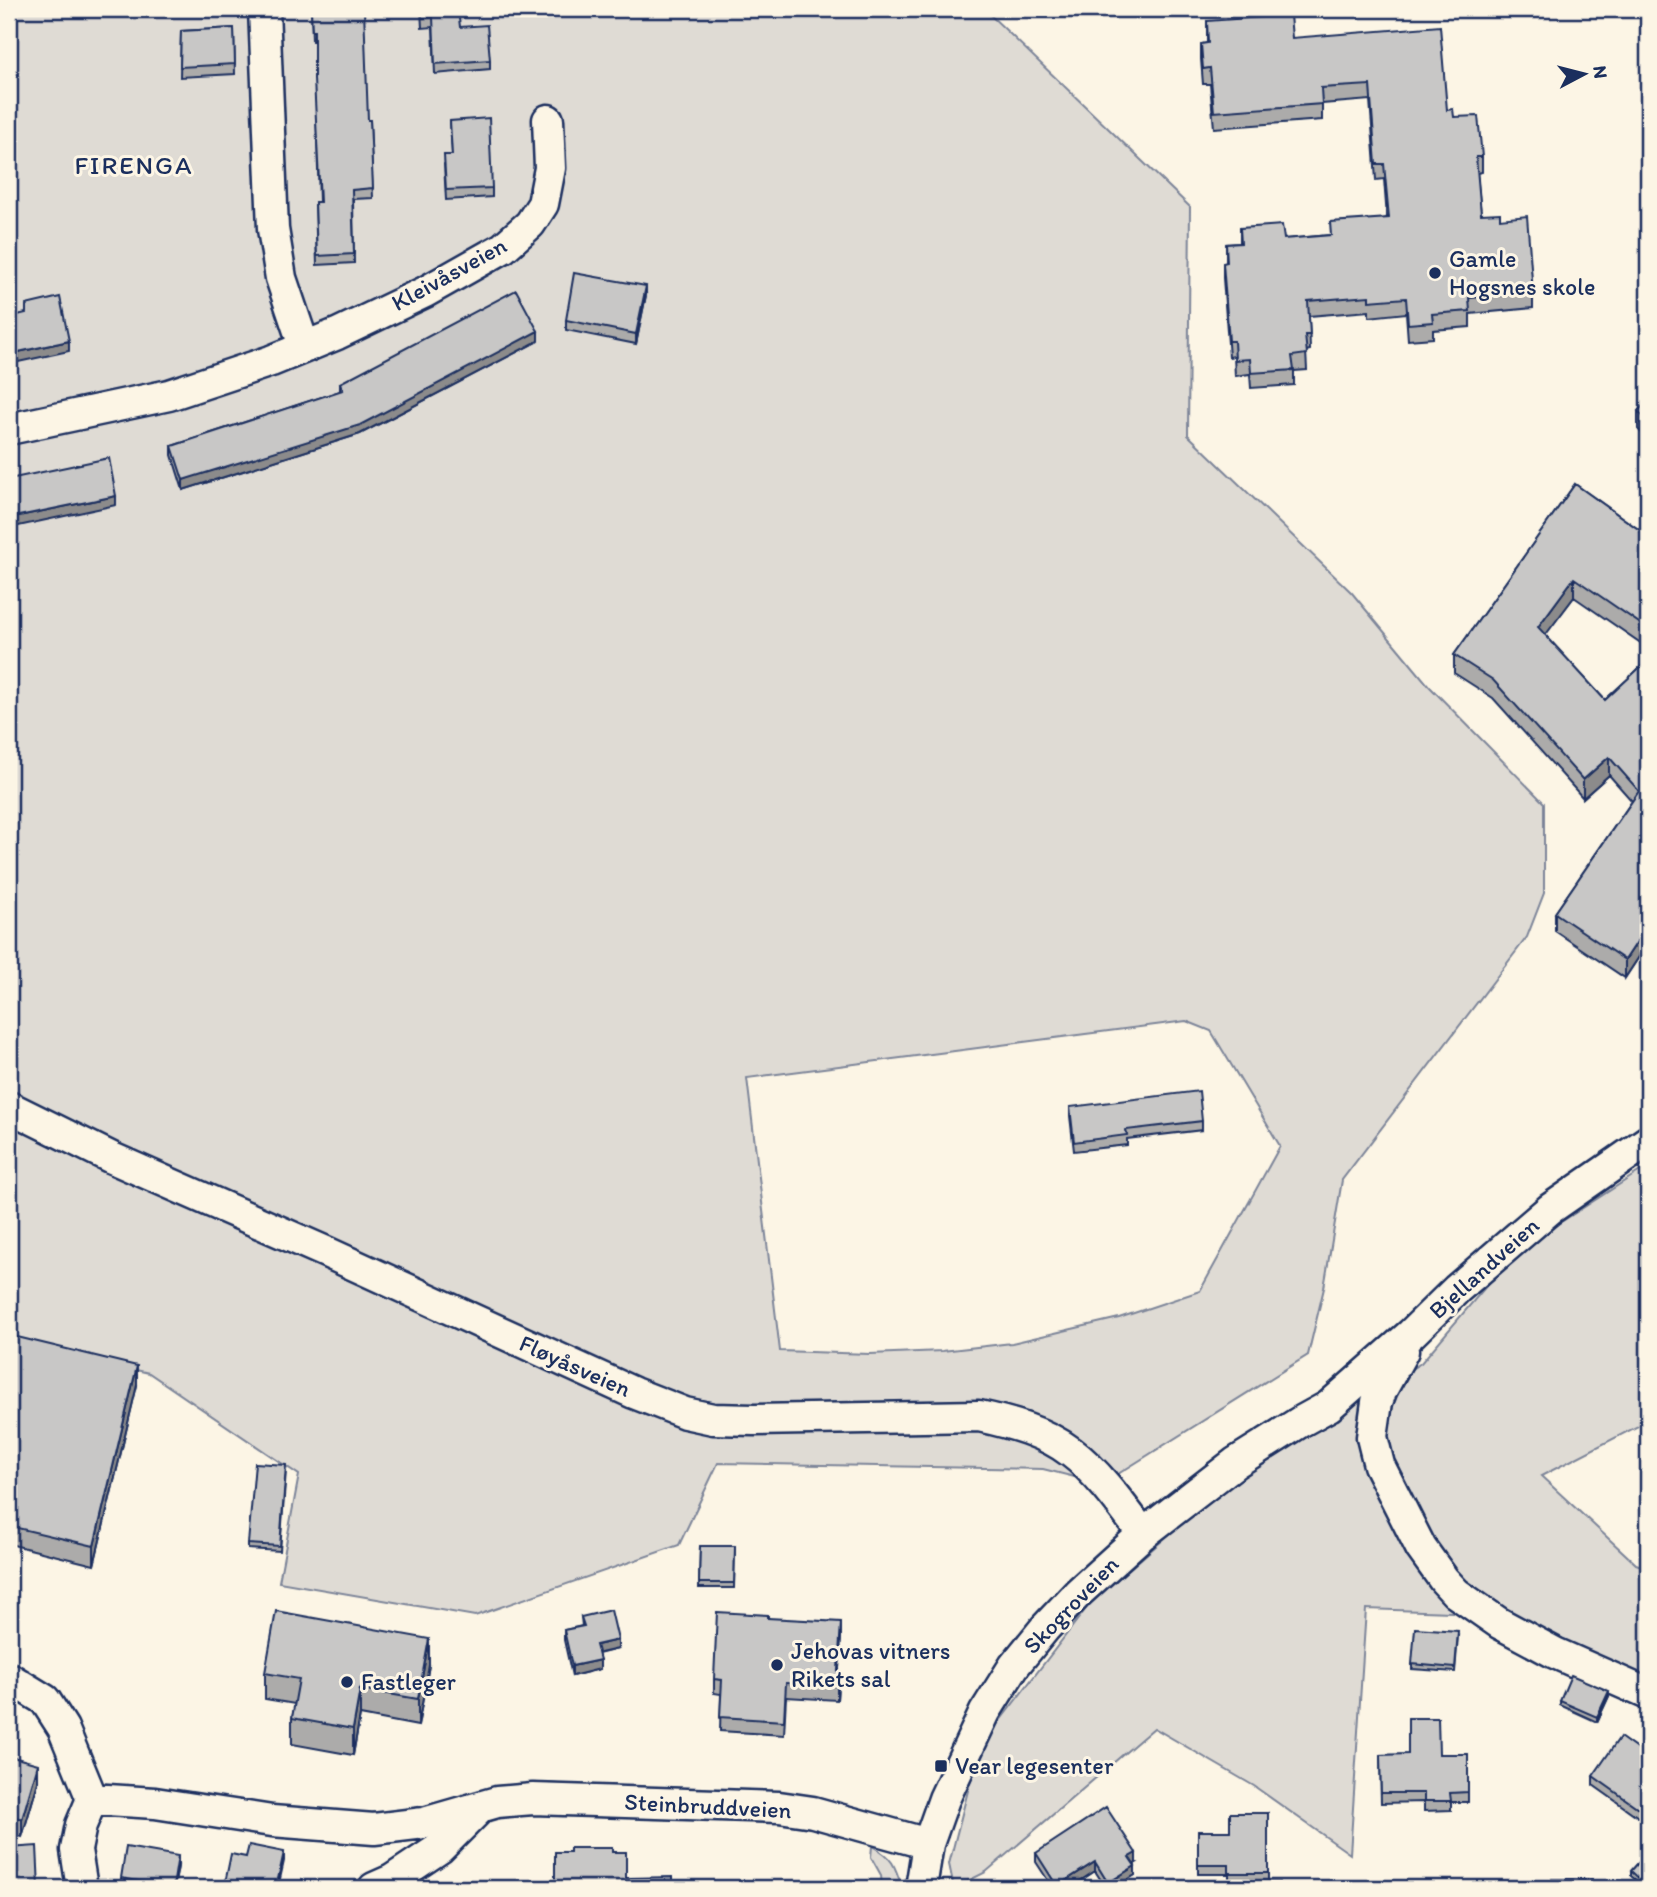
<svg xmlns="http://www.w3.org/2000/svg" width="1657" height="1897" font-family="Itim,sans-serif">
<rect width="100%" height="100%" fill="#fcf5e5"/>
<filter id="ink" filterUnits="userSpaceOnUse"><feTurbulence type="fractalNoise" baseFrequency=".0143" numOctaves="2"/><feDisplacementMap in="SourceGraphic" scale="14" xChannelSelector="R" yChannelSelector="G"/><feConvolveMatrix kernelMatrix="1 2 1 2 8 2 1 2 1" color-interpolation-filters="sRGB"/></filter>
<g filter="url(#ink)">
<path fill="#dfdbd4" stroke="#7d8599" stroke-width="2" fill-rule="evenodd" d="M 9,9 L 984,9 L 1190,207 L 1188,435 L 1352,593 L 1429,686 L 1544,803 L 1544,893 L 1527,937 L 1342,1180 L 1324,1288 L 1308,1355 L 1102,1484 L 1043,1469 L 718,1463 L 679,1545 L 475,1616 L 279,1582 L 299,1475 L 149,1373 L 9,1341 ZM 1186,1021 L 1211,1031 L 1280,1146 L 1200,1291 L 1119,1318 L 1012,1343 L 942,1351 L 870,1354 L 780,1351 L 747,1078 Z
M 1648,1166 L 1648,1421 L 1541,1476 L 1636,1564 L 1648,1568 L 1648,1685 L 1508,1614 L 1366,1609 L 1350,1854 L 1254,1786 L 1154,1728 L 986,1872 L 954,1888 L 949,1864 L 979,1748 L 1092,1601 L 1235,1478 L 1421,1363 L 1516,1251 Z
M 872,1846 C 893,1858 895,1865 902,1888 L 882,1888 L 881,1875 L 871,1857 Z"/>
<g fill="none" stroke-linecap="round" stroke-linejoin="round">
<defs>
<path id="street" d="M 264,9 L 273,229 L 281,278 L 304,346
M 9,429 L 169,395 L 271,361 L 337,334 L 425,292 L 503,248 L 530,224 L 543,204 L 550,168 L 548,120
M 9,1107 L 112,1158 L 326,1252 L 634,1393 L 685,1413 L 713,1419 L 754,1420 L 979,1416 C 1011,1423 1045,1432 1071,1452 C 1099,1473 1122,1506 1143,1534
M 1403,1351 L 1382,1389 L 1377,1402 L 1372,1437 L 1379,1465 L 1421,1548 L 1444,1580 L 1456,1593 L 1499,1623 L 1555,1653 L 1648,1694
M 9,1678 L 45,1700 L 63,1728 L 92,1799 L 155,1803 L 272,1821 L 374,1829 L 424,1823 L 497,1802 L 533,1799 L 779,1807 L 813,1812 L 928,1844
M 82,1888 L 76,1850 L 81,1825 L 92,1799
M 374,1888 L 392,1880 L 440,1848 L 479,1809
M 921,1888 L 928,1844 L 944,1799 L 985,1712 L 1014,1666 L 1045,1628 L 1079,1592 L 1143,1534 L 1235,1463 L 1300,1422 L 1329,1406 L 1411,1334 L 1457,1289 L 1550,1209 L 1648,1141"/>
</defs>
<use href="#street" stroke="#1b2f5e" stroke-width="35"/>
<use href="#street" stroke="#fcf5e5" stroke-width="30"/>
</g>
<path fill="#acabaa" stroke="#1b2f5e" stroke-width="2" d="M 311,9 L 368,120 L 370,120 L 373,198 L 353,199 L 354,263 L 317,265 L 315,202 L 319,202 L 314,41 L 312,41 Z
M 421,9 L 490,60 L 490,69 L 435,74 L 433,27 L 422,28 Z
M 1207,21 L 1292,38 L 1447,110 L 1454,117 L 1482,157 L 1482,172 L 1477,173 L 1481,214 L 1500,219 L 1533,293 L 1533,308 L 1470,314 L 1470,327 L 1433,330 L 1433,338 L 1408,340 L 1406,313 L 1369,317 L 1369,311 L 1309,316 L 1310,350 L 1306,351 L 1307,370 L 1294,371 L 1294,385 L 1251,388 L 1250,374 L 1235,376 L 1234,356 L 1229,357 L 1223,278 L 1223,263 L 1226,263 L 1226,244 L 1240,243 L 1240,228 L 1284,239 L 1330,235 L 1387,218 L 1384,179 L 1376,180 L 1370,100 L 1322,104 L 1322,120 L 1214,128 L 1210,84 L 1203,84 L 1201,59 L 1201,44 L 1207,43 Z
M 234,28 L 235,74 L 180,77 L 181,31 Z
M 450,121 L 492,188 L 492,197 L 446,200 L 444,164 L 452,155 Z
M 646,295 L 636,344 L 566,330 L 566,320 Z
M 538,341 L 360,434 L 183,490 L 172,455 L 172,446 L 340,391 L 340,383 Z
M 1648,401 L 1648,440 L 1638,429 L 1638,411 Z
M 1575,484 L 1648,536 L 1648,648 L 1574,597 L 1545,635 L 1605,700 L 1648,660 L 1648,943 L 1625,978 L 1555,931 L 1555,913 L 1632,801 L 1609,775 L 1583,798 L 1493,698 L 1454,673 L 1454,655 Z
M 1070,1107 L 1202,1121 L 1202,1130 L 1127,1139 L 1127,1145 L 1074,1151 L 1070,1116 Z
M 9,1335 L 137,1385 L 94,1565 L 9,1544 Z
M 286,1470 L 280,1551 L 248,1549 L 248,1544 Z
M 700,1546 L 735,1546 L 734,1588 L 699,1588 Z
M 581,1617 L 618,1649 L 598,1654 L 600,1669 L 572,1676 L 564,1640 L 564,1630 L 582,1626 Z
M 768,1618 L 841,1636 L 837,1700 L 786,1697 L 784,1735 L 720,1731 L 721,1694 L 714,1693 L 714,1679 Z
M 1458,1636 L 1455,1672 L 1412,1669 L 1412,1664 Z
M 429,1665 L 418,1726 L 360,1715 L 353,1755 L 292,1744 L 292,1718 L 295,1704 L 265,1699 L 265,1673 Z
M 1609,1696 L 1597,1722 L 1560,1705 L 1560,1701 Z
M 1648,1742 L 1648,1824 L 1593,1785 L 1593,1776 L 1641,1752 Z
M 1468,1754 L 1468,1802 L 1451,1802 L 1451,1810 L 1424,1811 L 1424,1802 L 1381,1803 L 1380,1755 Z
M 9,1756 L 38,1782 L 22,1837 L 9,1833 Z
M 1268,1813 L 1268,1881 L 1290,1888 L 1247,1882 L 1229,1882 L 1229,1874 L 1198,1874 L 1198,1831 L 1230,1831 Z
M 1648,1852 L 1648,1888 L 1645,1888 L 1631,1876 L 1631,1871 Z
M 1036,1853 L 1136,1863 L 1134,1864 L 1135,1875 L 1114,1888 L 1106,1888 L 1095,1871 L 1069,1888 L 1053,1888 L 1036,1862 Z
M 178,1866 L 174,1888 L 121,1887 L 121,1878 Z"/>
<path fill="#8c8b8b" stroke="#1b2f5e" stroke-width="2" d="M 646,286 L 646,295 L 636,344 L 636,334 Z
M 538,331 L 538,341 L 360,434 L 183,490 L 183,480 Z
M 69,341 L 69,351 L 9,364 L 9,354 Z
M 116,496 L 116,505 L 9,528 L 9,518 Z
M 1574,578 L 1574,597 L 1538,645 L 1538,627 Z
M 1609,757 L 1609,775 L 1583,798 L 1583,780 Z
M 1648,925 L 1648,943 L 1625,978 L 1625,960 Z
M 137,1366 L 137,1385 L 94,1565 L 94,1546 Z
M 841,1622 L 841,1636 L 837,1700 L 837,1686 Z
M 429,1639 L 429,1665 L 418,1726 L 418,1699 Z
M 618,1640 L 618,1649 L 596,1654 L 596,1645 Z
M 600,1660 L 600,1669 L 572,1676 L 572,1666 Z
M 360,1689 L 360,1715 L 353,1755 L 353,1729 Z
M 1609,1691 L 1609,1696 L 1597,1722 L 1597,1717 Z
M 38,1764 L 38,1782 L 22,1837 L 22,1819 Z
M 284,1852 L 284,1861 L 278,1888 L 276,1888 Z
M 1136,1853 L 1136,1863 L 1129,1867 L 1129,1857 Z
M 178,1856 L 178,1866 L 174,1888 L 173,1888 Z
M 1095,1862 L 1095,1871 L 1069,1888 L 1057,1888 L 1057,1886 Z
M 1135,1866 L 1135,1875 L 1114,1888 L 1108,1888 L 1108,1883 Z"/>
<path fill="#c8c7c6" stroke="#1b2f5e" stroke-width="2" d="M 311,9 L 364,9 L 368,120 L 370,120 L 373,188 L 352,190 L 354,254 L 317,256 L 315,202 L 320,202 L 314,79 L 314,31 L 312,31 Z
M 422,9 L 458,9 L 460,27 L 487,25 L 490,60 L 435,64 L 433,17 L 422,18 Z
M 1290,15 L 1292,38 L 1440,26 L 1447,110 L 1453,109 L 1454,117 L 1478,116 L 1482,157 L 1476,157 L 1481,214 L 1500,213 L 1500,219 L 1527,216 L 1533,293 L 1469,298 L 1470,311 L 1432,314 L 1433,322 L 1408,324 L 1406,298 L 1369,301 L 1369,296 L 1308,301 L 1310,335 L 1305,335 L 1307,354 L 1292,356 L 1294,370 L 1251,373 L 1250,359 L 1235,360 L 1234,341 L 1229,341 L 1223,263 L 1227,262 L 1226,244 L 1241,243 L 1240,228 L 1282,225 L 1284,239 L 1331,235 L 1330,222 L 1389,218 L 1384,164 L 1376,164 L 1370,85 L 1321,88 L 1322,104 L 1214,112 L 1210,68 L 1203,69 L 1201,44 L 1208,43 L 1207,21 Z
M 234,28 L 235,64 L 180,67 L 181,31 Z
M 489,118 L 492,188 L 446,190 L 444,155 L 452,155 L 450,121 Z
M 574,273 L 646,286 L 636,334 L 566,320 Z
M 516,290 L 538,331 L 360,425 L 183,480 L 172,446 L 343,390 L 340,383 Z
M 60,297 L 69,341 L 9,354 L 9,317 L 26,313 L 26,305 Z
M 1648,401 L 1648,422 L 1638,411 Z
M 109,458 L 116,496 L 9,518 L 9,479 Z
M 1575,484 L 1648,536 L 1648,629 L 1574,578 L 1538,627 L 1605,700 L 1648,660 L 1648,925 L 1625,960 L 1555,913 L 1639,791 L 1609,757 L 1583,780 L 1493,680 L 1454,655 Z
M 1199,1091 L 1202,1121 L 1126,1130 L 1127,1135 L 1074,1142 L 1070,1107 Z
M 9,1335 L 137,1366 L 94,1546 L 9,1526 Z
M 255,1463 L 286,1465 L 280,1546 L 248,1544 Z
M 700,1546 L 735,1546 L 734,1583 L 699,1583 Z
M 611,1610 L 618,1640 L 596,1645 L 600,1660 L 572,1666 L 564,1630 L 584,1626 L 581,1617 Z
M 276,1611 L 429,1639 L 418,1699 L 360,1689 L 353,1729 L 292,1718 L 299,1679 L 265,1673 Z
M 717,1612 L 768,1615 L 768,1618 L 841,1622 L 837,1686 L 786,1683 L 784,1721 L 720,1717 L 722,1680 L 714,1679 Z
M 1415,1628 L 1458,1631 L 1455,1668 L 1412,1664 Z
M 1571,1675 L 1609,1691 L 1597,1717 L 1560,1701 Z
M 1408,1718 L 1438,1718 L 1439,1754 L 1468,1754 L 1468,1792 L 1450,1793 L 1451,1801 L 1424,1801 L 1424,1793 L 1381,1793 L 1380,1755 L 1408,1754 Z
M 1620,1737 L 1641,1752 L 1648,1742 L 1648,1815 L 1593,1776 Z
M 9,1756 L 38,1764 L 22,1819 L 9,1815 Z
M 1106,1807 L 1136,1853 L 1129,1857 L 1135,1866 L 1108,1883 L 1095,1862 L 1057,1886 L 1036,1853 Z
M 1230,1813 L 1268,1813 L 1268,1873 L 1229,1873 L 1229,1865 L 1198,1865 L 1198,1831 L 1230,1831 Z
M 249,1845 L 284,1852 L 276,1888 L 224,1888 L 231,1854 L 246,1857 Z
M 37,1846 L 39,1888 L 9,1888 L 9,1848 Z
M 126,1847 L 178,1856 L 173,1887 L 121,1878 Z
M 570,1848 L 612,1848 L 612,1852 L 626,1852 L 626,1878 L 672,1877 L 672,1888 L 555,1888 L 555,1852 L 570,1852 Z
M 1648,1852 L 1648,1887 L 1631,1871 Z
M 1552,1879 L 1592,1879 L 1592,1888 L 1552,1888 Z
M 1247,1881 L 1279,1882 L 1279,1886 L 1290,1886 L 1290,1888 L 1247,1888 Z"/>
</g>
<g fill="#1b2f5e" stroke="#fcf5e5" stroke-width="2.5">
<circle cx="1435" cy="273" r="7"/>
<circle cx="777" cy="1665" r="7"/>
<circle cx="347" cy="1682" r="7"/>
<rect x="934" y="1759" width="14" height="14" rx="3.5"/>
</g>
<g text-anchor="middle" stroke-width="6" stroke-linejoin="round" paint-order="stroke">
<g font-size="24" fill="#1b2f5e" stroke="#fcf5e5" text-anchor="start">
<text x="1449" y="267">Gamle<tspan x="1449" dy="28">Hogsnes skole</tspan></text>
<text x="791" y="1659">Jehovas vitners<tspan x="791" dy="28">Rikets sal</tspan></text>
<text x="361" y="1690">Fastleger</text>
<text x="955" y="1774">Vear legesenter</text>
</g>
<g font-size="24" fill="#1b2f5e" stroke="#fcf5e5">
<text transform="translate(449 274) rotate(-29)" y="8">Kleivåsveien</text>
<text transform="translate(1484 1268) rotate(-42)" y="8">Bjellandveien</text>
<text transform="translate(575 1366) rotate(24)" y="8">Fløyåsveien</text>
<text transform="translate(1071 1605) rotate(-46)" y="8">Skogroveien</text>
<text transform="translate(708 1806) rotate(3)" y="8">Steinbruddveien</text>
</g>
<g font-size="26" letter-spacing="2" fill="#1b2f5e" stroke="#fcf5e5">
<text x="134" y="174">FIRENGA</text>
</g>
</g>
<rect width="1657" height="1897" fill="none" stroke="#fcf5e5" stroke-width="35"/>
<rect x="18" y="18" width="1622" height="1862" fill="none" stroke="#1b2f5e" stroke-width="2.5" filter="url(#ink)"/>
<g transform="translate(1584 74) rotate(83)" stroke="#fcf5e5" stroke-width="5" paint-order="stroke">
<path d="M0-5L12 26L0 18L-12 26Z" fill="#1b2f5e"/>
<text y="-10" font-size="19" font-weight="bold" text-anchor="middle" fill="#1b2f5e">N</text>
</g>
</svg>
